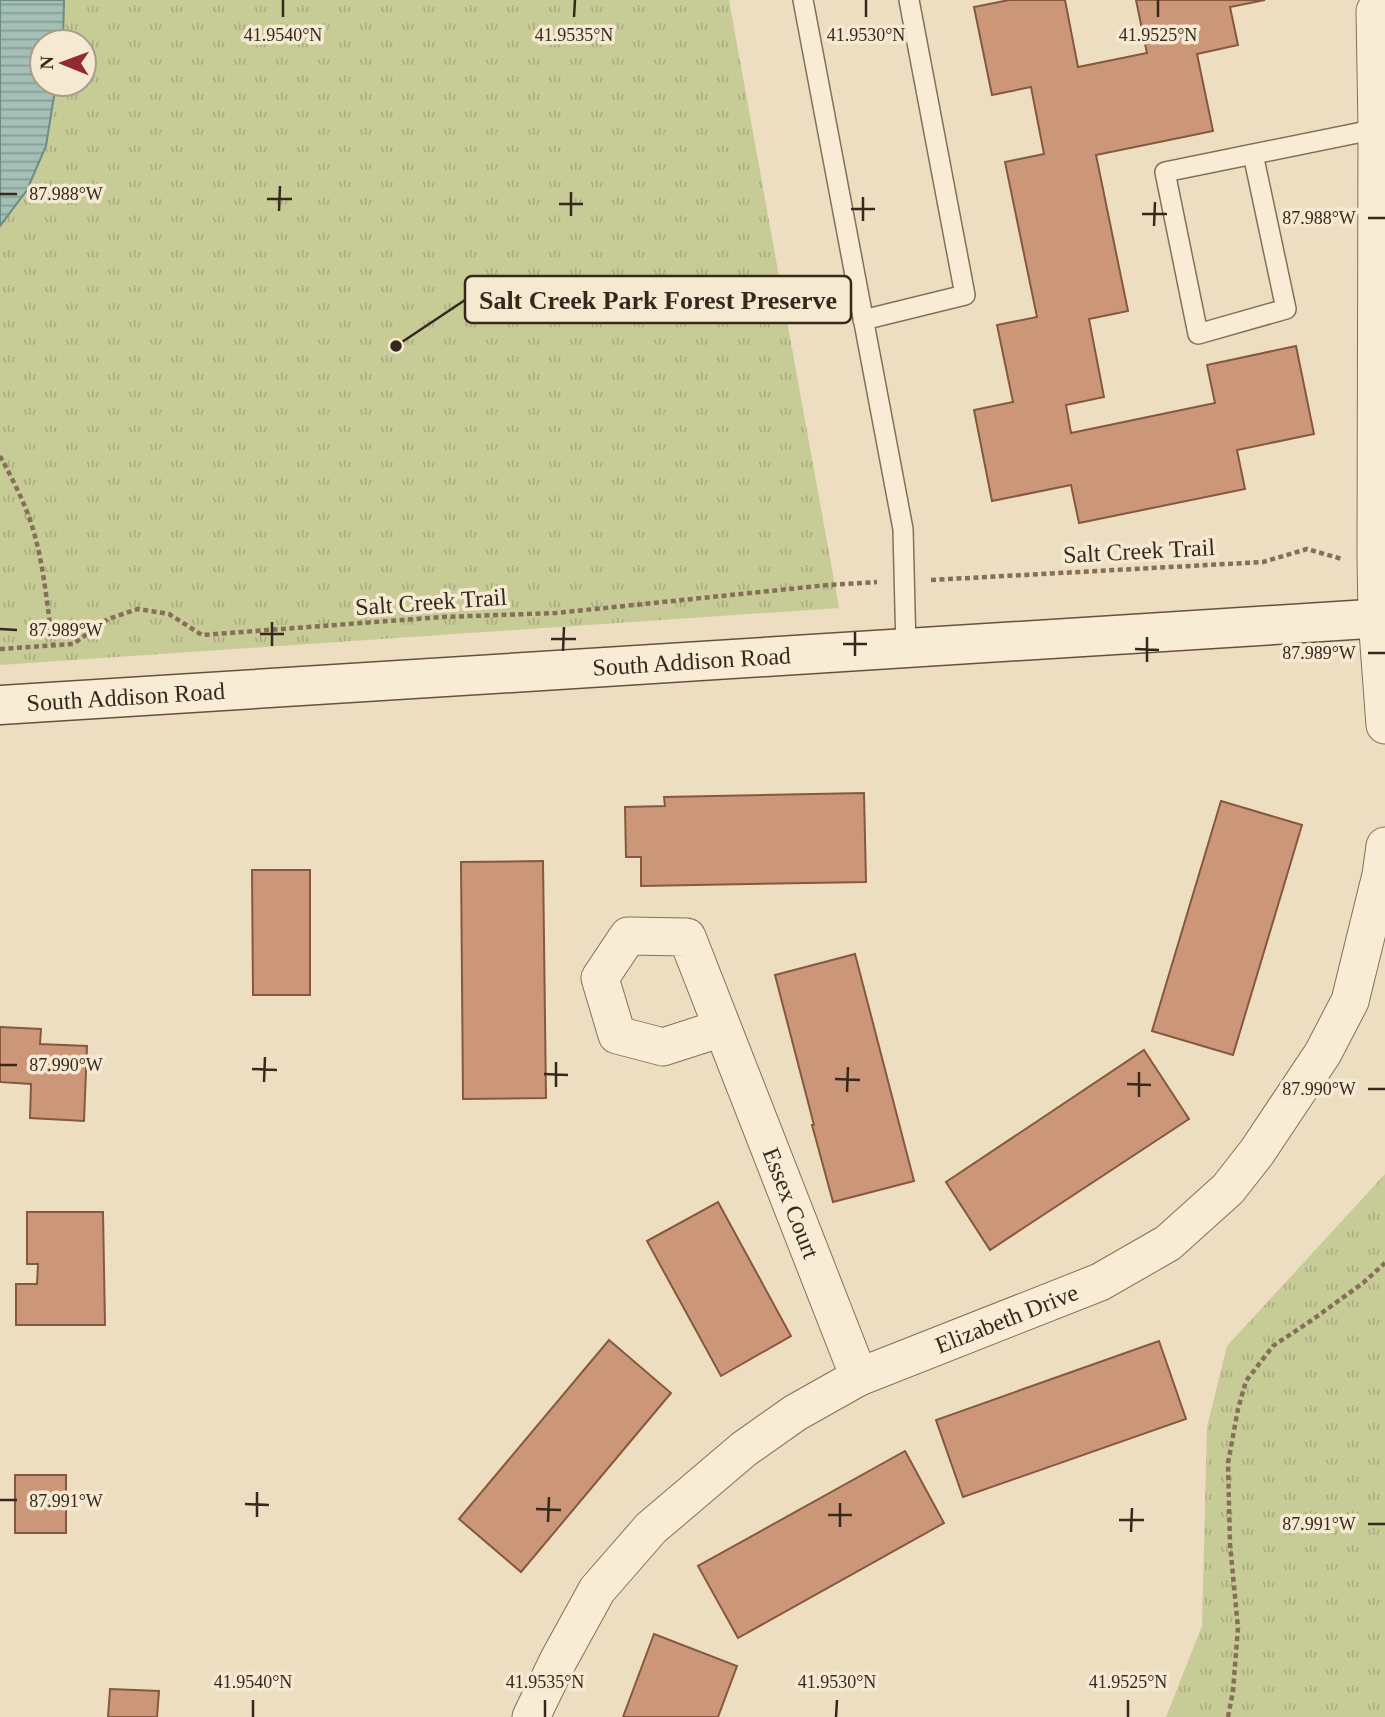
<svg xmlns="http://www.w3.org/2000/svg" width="1385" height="1717" font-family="'Times New Roman',serif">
<defs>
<pattern id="grass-tufts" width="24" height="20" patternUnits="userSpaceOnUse" patternTransform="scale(1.75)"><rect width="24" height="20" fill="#c7cb96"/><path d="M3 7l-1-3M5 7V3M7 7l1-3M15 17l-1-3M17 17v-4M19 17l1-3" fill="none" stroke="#acae81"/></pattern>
<pattern id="water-rules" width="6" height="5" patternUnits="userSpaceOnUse" patternTransform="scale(1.75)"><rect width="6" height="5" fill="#a4bfb6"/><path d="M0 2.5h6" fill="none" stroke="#869b93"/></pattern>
</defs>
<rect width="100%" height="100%" fill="#eddec1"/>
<path fill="url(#grass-tufts)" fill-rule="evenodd" d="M 0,0 L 729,0 L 839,608 L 0,665 ZM 42,42 L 84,42 L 84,84 L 42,84 Z
M 1385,1174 L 1385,1717 L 1166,1717 L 1202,1626 L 1207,1427 L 1227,1346 Z"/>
<path fill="url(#water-rules)" stroke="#6b8d83" stroke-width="2" d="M 0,0 L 64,0 L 63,42 L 42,42 L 42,84 L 56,84 L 46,146 L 27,190 L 0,226 Z"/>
<path fill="#cb9778" stroke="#85583f" stroke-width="2" d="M 1009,0 L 1065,0 L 1078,67 L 1147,53 L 1136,0 L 1265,0 L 1230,7 L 1238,45 L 1197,54 L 1213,131 L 1096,155 L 1128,311 L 1089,319 L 1104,397 L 1066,405 L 1071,433 L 1215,403 L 1207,365 L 1296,346 L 1314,434 L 1237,450 L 1245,489 L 1079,523 L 1071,485 L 992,501 L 974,410 L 1013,402 L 997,325 L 1037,317 L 1005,162 L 1044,154 L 1031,87 L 992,95 L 974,7 Z
M 864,793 L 866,882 L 641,886 L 641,857 L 626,857 L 625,807 L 665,806 L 664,797 Z
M 1221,801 L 1302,825 L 1233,1055 L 1152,1031 Z
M 543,861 L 546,1098 L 463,1099 L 461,862 Z
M 252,870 L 310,870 L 310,995 L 253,995 Z
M 855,954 L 914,1181 L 833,1202 L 812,1125 L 814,1125 L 775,975 Z
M 0,1027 L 41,1029 L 40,1044 L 87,1046 L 84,1121 L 30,1118 L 31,1084 L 0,1082 Z
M 1144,1050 L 1189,1119 L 990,1250 L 946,1182 Z
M 718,1202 L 791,1336 L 721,1376 L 647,1241 Z
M 27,1212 L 103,1212 L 105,1325 L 16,1325 L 16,1284 L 37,1284 L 38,1264 L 27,1264 Z
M 609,1340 L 671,1393 L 521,1572 L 459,1519 Z
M 1159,1341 L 1186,1419 L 963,1497 L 936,1420 Z
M 905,1451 L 944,1523 L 738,1638 L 698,1566 Z
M 15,1475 L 66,1475 L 66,1533 L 15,1533 Z
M 654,1634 L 737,1666 L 718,1717 L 623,1717 Z
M 110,1689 L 159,1691 L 157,1717 L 108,1717 Z"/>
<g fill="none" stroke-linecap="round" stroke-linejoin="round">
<defs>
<path id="lane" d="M 803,0 L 903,529 L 906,649
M 1253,154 L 1286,309 L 1198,334 L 1165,172 L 1377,129
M 863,320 L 965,295 L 909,0"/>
<g id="street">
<path d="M 1381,0 L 1375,11 L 1377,129 L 1376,558 L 1377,618 L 1385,725"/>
<path id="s1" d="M 722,1028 L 663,1047 L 617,1035 L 600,978 L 628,936 L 687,937 L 859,1377"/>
<path id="s2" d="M 531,1717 L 558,1661 L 597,1590 L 651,1528 L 744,1449 L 795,1413 L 859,1377 L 1100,1282 L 1168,1243 L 1228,1189 L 1257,1152 L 1323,1053 L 1350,1001 L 1381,875 L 1385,846"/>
</g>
<g id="secondary">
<path id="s3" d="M 0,705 L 1385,618"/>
</g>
</defs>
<use href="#lane" stroke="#866f59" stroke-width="22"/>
<use href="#street" stroke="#866f59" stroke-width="39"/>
<use href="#secondary" stroke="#68503c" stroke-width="41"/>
<path stroke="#866f59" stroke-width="4.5" stroke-dasharray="5 3.5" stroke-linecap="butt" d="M 0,456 C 12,478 24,501 32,526 C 44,564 47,606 53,645
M 931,580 L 1263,562 L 1307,549 L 1342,559
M 0,649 L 73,644 L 108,619 L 138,609 L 169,614 L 202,635 L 442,617 L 556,613 L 828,585 L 877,582
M 1228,1717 L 1233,1691 L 1238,1628 L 1230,1544 L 1228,1463 L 1238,1409 L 1246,1381 L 1273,1346 L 1312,1320 L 1363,1283 L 1385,1263"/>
<use href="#lane" stroke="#f8ecd4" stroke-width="19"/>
<use href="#street" stroke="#f8ecd4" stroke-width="37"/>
<use href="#secondary" stroke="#f8ecd4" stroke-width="38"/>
</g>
<path fill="none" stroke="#36281d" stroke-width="2.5" d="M 283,17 L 283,0M 574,17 L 575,0M 866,17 L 866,0M 1158,17 L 1158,0M 0,194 L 17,194M 267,199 L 292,199M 559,204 L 583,204M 851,209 L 875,209M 279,211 L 280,186M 1142,214 L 1167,214M 571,216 L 571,192M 1368,218 L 1385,218M 863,221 L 863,197M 1154,226 L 1155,202M 0,629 L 17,630M 260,634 L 284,634M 551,639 L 576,639M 843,644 L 867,644M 272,646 L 272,622M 1135,649 L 1159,650M 563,651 L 564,627M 1368,653 L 1385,653M 855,656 L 855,632M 1147,662 L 1147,637M 0,1065 L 17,1065M 252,1069 L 277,1070M 544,1074 L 568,1075M 835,1079 L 860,1080M 264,1082 L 265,1057M 1127,1084 L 1151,1085M 556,1087 L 556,1062M 1368,1089 L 1385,1089M 847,1092 L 848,1067M 1139,1097 L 1139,1072M 0,1500 L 17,1500M 245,1504 L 269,1505M 536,1509 L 561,1510M 828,1515 L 852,1515M 257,1517 L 257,1492M 1119,1520 L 1144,1520M 548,1522 L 549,1497M 1368,1524 L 1385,1524M 840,1527 L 840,1503M 1131,1532 L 1132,1508M 253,1717 L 253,1700M 545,1717 L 545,1700M 836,1717 L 837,1700M 1128,1717 L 1128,1700"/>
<g text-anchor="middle" stroke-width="7" stroke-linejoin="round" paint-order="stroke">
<g font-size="24" fill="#36281d" stroke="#f5e9d1">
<text transform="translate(1139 551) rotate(-3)" y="8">Salt Creek Trail</text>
<text transform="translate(431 602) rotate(-4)" y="8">Salt Creek Trail</text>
<text dy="8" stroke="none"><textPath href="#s3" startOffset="693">South Addison Road</textPath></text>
<text dy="8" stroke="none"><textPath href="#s3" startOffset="126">South Addison Road</textPath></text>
<text dy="8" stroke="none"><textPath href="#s1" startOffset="564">Essex Court</textPath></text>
<text dy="8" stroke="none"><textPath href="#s2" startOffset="642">Elizabeth Drive</textPath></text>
</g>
</g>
<g font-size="18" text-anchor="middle" fill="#36281d" stroke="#f5e9d1" stroke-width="7" stroke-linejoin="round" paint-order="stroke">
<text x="283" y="41">41.9540°N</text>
<text x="574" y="41">41.9535°N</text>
<text x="866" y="41">41.9530°N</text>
<text x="1158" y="41">41.9525°N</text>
<text x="66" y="200">87.988°W</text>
<text x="1319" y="224">87.988°W</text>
<text x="66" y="636">87.989°W</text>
<text x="1319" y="659">87.989°W</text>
<text x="66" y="1071">87.990°W</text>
<text x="1319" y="1095">87.990°W</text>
<text x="66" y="1507">87.991°W</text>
<text x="1319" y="1530">87.991°W</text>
<text x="253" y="1688">41.9540°N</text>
<text x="545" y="1688">41.9535°N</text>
<text x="837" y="1688">41.9530°N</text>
<text x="1128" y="1688">41.9525°N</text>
</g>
<path fill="none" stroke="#36281d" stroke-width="2.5" d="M396 346L465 300"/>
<circle fill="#36281d" stroke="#f5e9d1" stroke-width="2.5" cx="396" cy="346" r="7"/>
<rect fill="#f5e9d1" stroke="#36281d" stroke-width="2.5" x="465" y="276" width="386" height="47" rx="7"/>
<g font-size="26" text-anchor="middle" font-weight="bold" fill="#36281d">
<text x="658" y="309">Salt Creek Park Forest Preserve</text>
</g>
<g transform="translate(63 63) rotate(271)"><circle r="33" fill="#f5e9d1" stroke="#a99c89" stroke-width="2"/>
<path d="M0-5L12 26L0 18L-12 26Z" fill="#942a30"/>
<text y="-10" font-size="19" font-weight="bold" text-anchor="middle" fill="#36281d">N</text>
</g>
</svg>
